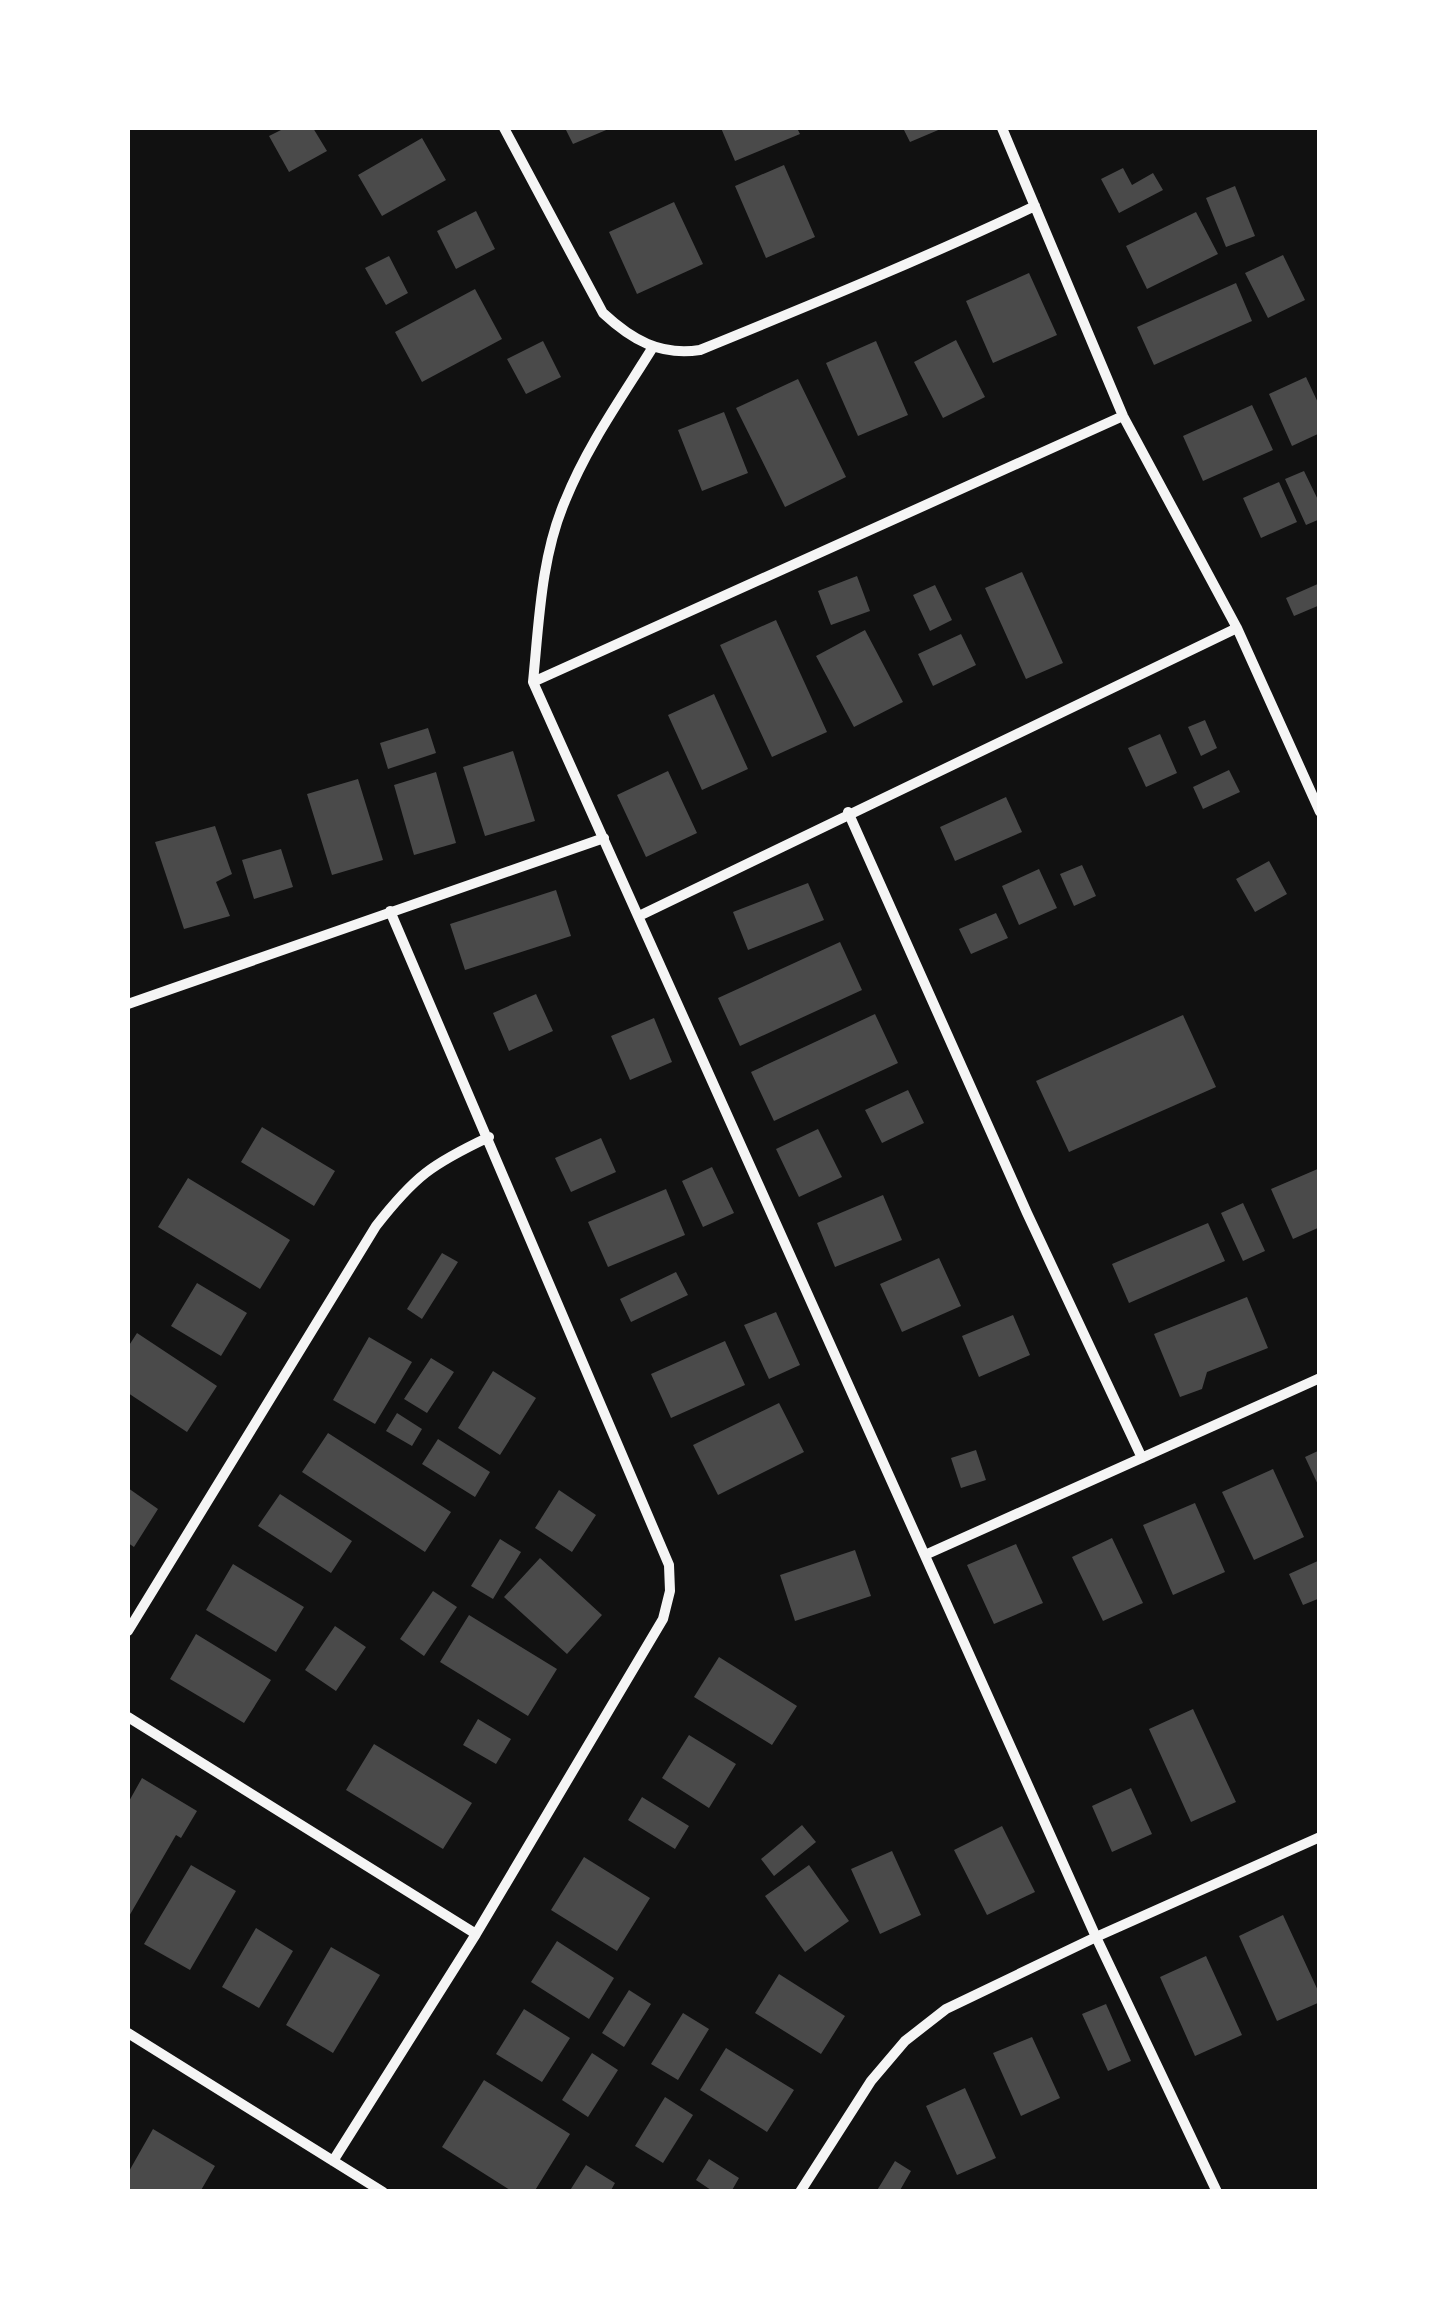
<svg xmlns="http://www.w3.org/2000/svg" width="1447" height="2319" font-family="Inter,sans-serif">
<rect width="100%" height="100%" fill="#111"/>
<path fill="#4a4a4a" d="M 285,128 L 313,128 L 327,151 L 289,172 L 269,136 Z
M 565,128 L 611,128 L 573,144 Z
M 721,128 L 797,128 L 800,134 L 735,161 Z
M 903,128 L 943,128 L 910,142 Z
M 422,138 L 446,180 L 382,216 L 358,175 Z
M 784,165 L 815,237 L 766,258 L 735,186 Z
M 1123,168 L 1132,185 L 1153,173 L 1163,190 L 1119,213 L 1101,179 Z
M 1235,186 L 1255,236 L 1226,247 L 1206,198 Z
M 674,202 L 703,264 L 637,294 L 609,232 Z
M 476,211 L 495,249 L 456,269 L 437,231 Z
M 1196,212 L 1218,254 L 1147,289 L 1126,246 Z
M 1283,255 L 1305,300 L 1268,318 L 1245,273 Z
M 389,256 L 408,293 L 386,305 L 365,268 Z
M 1029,273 L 1057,335 L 993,363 L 966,301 Z
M 1236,283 L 1252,321 L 1154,365 L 1137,327 Z
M 475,289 L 502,339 L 422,382 L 395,332 Z
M 956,340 L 985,397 L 943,418 L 914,362 Z
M 543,341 L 561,377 L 526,394 L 507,359 Z
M 876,341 L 908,415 L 858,436 L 826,363 Z
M 1306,377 L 1320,407 L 1320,433 L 1292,446 L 1269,394 Z
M 798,379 L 846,477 L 785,507 L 736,408 Z
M 1252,405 L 1273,450 L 1203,481 L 1183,436 Z
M 724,412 L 748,473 L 702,491 L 678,430 Z
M 1304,471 L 1320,504 L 1320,519 L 1306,525 L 1285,479 Z
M 1279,482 L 1297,522 L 1261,538 L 1243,498 Z
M 1022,572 L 1063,663 L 1026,679 L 985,588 Z
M 857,576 L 870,611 L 831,625 L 818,591 Z
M 1320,583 L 1320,605 L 1294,616 L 1286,598 Z
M 935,585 L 952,620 L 930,631 L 913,595 Z
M 776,620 L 827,732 L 772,757 L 720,645 Z
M 865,630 L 903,702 L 854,727 L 816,656 Z
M 961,634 L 976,665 L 933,686 L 918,654 Z
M 714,694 L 748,769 L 702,790 L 668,715 Z
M 1205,720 L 1217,748 L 1201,756 L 1188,727 Z
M 428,728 L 436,753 L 388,769 L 380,743 Z
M 1160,734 L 1177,773 L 1146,787 L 1128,748 Z
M 513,751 L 535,821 L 485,836 L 463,767 Z
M 1229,770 L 1240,792 L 1203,809 L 1193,787 Z
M 668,771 L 697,833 L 646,857 L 617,795 Z
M 436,772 L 456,843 L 414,855 L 394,785 Z
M 358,779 L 383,860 L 332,875 L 307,794 Z
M 1006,797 L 1022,832 L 955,861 L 940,827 Z
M 215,826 L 232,874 L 216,882 L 230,916 L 184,929 L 155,842 Z
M 281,849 L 293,887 L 254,899 L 242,860 Z
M 1269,861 L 1287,894 L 1255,912 L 1236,879 Z
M 1082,865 L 1096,896 L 1074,906 L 1060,874 Z
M 1039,869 L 1057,908 L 1019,925 L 1002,886 Z
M 808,883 L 824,920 L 748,950 L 733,912 Z
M 556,890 L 571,936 L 465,970 L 450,924 Z
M 996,913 L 1008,938 L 971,954 L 959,929 Z
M 840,942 L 862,990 L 740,1046 L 718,998 Z
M 536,994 L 553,1031 L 509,1051 L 493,1013 Z
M 875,1014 L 898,1063 L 774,1121 L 751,1072 Z
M 1183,1015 L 1216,1087 L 1069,1152 L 1036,1081 Z
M 654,1018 L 672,1062 L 630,1080 L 611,1036 Z
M 908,1090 L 924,1123 L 882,1143 L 865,1110 Z
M 262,1127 L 335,1171 L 314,1206 L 241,1162 Z
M 818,1129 L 842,1177 L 799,1197 L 776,1149 Z
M 601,1138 L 616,1172 L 571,1192 L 555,1158 Z
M 712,1167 L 734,1213 L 703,1227 L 682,1181 Z
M 1320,1168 L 1320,1227 L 1293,1239 L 1271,1189 Z
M 188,1178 L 290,1240 L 260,1289 L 158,1227 Z
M 666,1189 L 685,1235 L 608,1267 L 588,1222 Z
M 883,1195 L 902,1240 L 835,1267 L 817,1223 Z
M 1243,1203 L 1265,1251 L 1243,1261 L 1221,1213 Z
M 1208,1223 L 1225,1261 L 1129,1303 L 1112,1264 Z
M 442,1253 L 458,1262 L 422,1319 L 407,1309 Z
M 939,1258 L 961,1306 L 902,1332 L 880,1284 Z
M 676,1272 L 688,1295 L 631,1322 L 620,1299 Z
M 197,1283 L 247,1313 L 221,1356 L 171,1326 Z
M 1247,1297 L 1268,1348 L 1207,1372 L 1202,1389 L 1180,1397 L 1154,1334 Z
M 776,1312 L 800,1365 L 769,1379 L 744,1325 Z
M 1013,1315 L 1030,1355 L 979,1377 L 962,1336 Z
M 137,1333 L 217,1386 L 187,1432 L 128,1393 L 128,1347 Z
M 369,1337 L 412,1362 L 375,1424 L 333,1400 Z
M 725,1341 L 745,1385 L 671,1418 L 651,1374 Z
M 431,1358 L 454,1372 L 427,1413 L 404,1399 Z
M 493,1371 L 536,1398 L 500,1455 L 458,1428 Z
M 779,1403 L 804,1452 L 718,1495 L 693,1445 Z
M 397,1413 L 422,1429 L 412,1446 L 386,1431 Z
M 328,1433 L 451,1512 L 425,1552 L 302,1472 Z
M 438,1439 L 490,1472 L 475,1497 L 422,1464 Z
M 976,1450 L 986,1480 L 961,1488 L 951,1458 Z
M 1320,1450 L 1320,1489 L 1305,1457 Z
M 1273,1469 L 1304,1537 L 1254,1560 L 1222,1492 Z
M 128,1488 L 158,1509 L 134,1547 L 128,1543 Z
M 559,1490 L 596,1515 L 572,1552 L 535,1528 Z
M 280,1494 L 352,1541 L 331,1573 L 258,1526 Z
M 1195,1503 L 1225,1572 L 1173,1595 L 1143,1525 Z
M 1112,1538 L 1143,1603 L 1103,1621 L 1072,1557 Z
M 500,1539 L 521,1552 L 493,1599 L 471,1586 Z
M 1016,1544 L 1043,1603 L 994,1624 L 967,1565 Z
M 855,1550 L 871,1596 L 795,1621 L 780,1575 Z
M 540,1558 L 602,1615 L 567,1654 L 504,1597 Z
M 1320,1560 L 1320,1598 L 1303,1605 L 1289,1574 Z
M 233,1564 L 304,1607 L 276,1652 L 206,1610 Z
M 433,1591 L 457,1607 L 424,1656 L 400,1639 Z
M 469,1615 L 557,1669 L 528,1716 L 440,1662 Z
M 335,1626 L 366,1647 L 336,1691 L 305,1670 Z
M 196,1634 L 271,1680 L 244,1723 L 170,1679 Z
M 719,1657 L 797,1706 L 772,1745 L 694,1697 Z
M 1193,1709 L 1236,1802 L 1191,1822 L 1149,1729 Z
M 478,1719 L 511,1739 L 496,1764 L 463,1745 Z
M 689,1735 L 736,1764 L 709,1808 L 662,1778 Z
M 374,1744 L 472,1803 L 443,1849 L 346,1790 Z
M 142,1778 L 197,1811 L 181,1838 L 176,1835 L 128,1918 L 128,1803 Z
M 1131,1788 L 1152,1834 L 1112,1852 L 1092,1806 Z
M 642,1797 L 689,1826 L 675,1849 L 628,1820 Z
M 802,1825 L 816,1842 L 774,1876 L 761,1859 Z
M 1002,1826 L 1035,1892 L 987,1915 L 954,1850 Z
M 892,1851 L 921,1915 L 880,1934 L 851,1869 Z
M 584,1857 L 650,1898 L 617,1951 L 551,1910 Z
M 191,1865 L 236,1891 L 190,1970 L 144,1944 Z
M 809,1865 L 849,1921 L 805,1952 L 765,1896 Z
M 1283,1915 L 1320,1995 L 1320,2002 L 1277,2021 L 1239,1936 Z
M 256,1928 L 293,1951 L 259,2008 L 222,1987 Z
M 557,1941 L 614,1978 L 589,2019 L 531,1982 Z
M 331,1947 L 380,1975 L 333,2053 L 286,2025 Z
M 1206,1956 L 1242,2035 L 1195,2056 L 1160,1977 Z
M 779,1974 L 845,2016 L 821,2054 L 755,2013 Z
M 629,1990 L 651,2004 L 624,2047 L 602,2033 Z
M 1106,2004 L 1131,2061 L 1108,2071 L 1082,2014 Z
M 524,2009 L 570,2038 L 542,2082 L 496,2054 Z
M 683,2013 L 709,2029 L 678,2080 L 651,2064 Z
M 1032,2037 L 1060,2098 L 1021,2116 L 993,2053 Z
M 726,2048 L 794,2090 L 767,2132 L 700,2090 Z
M 592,2053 L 618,2070 L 588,2117 L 562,2100 Z
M 484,2080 L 570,2134 L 534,2192 L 513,2192 L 442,2147 Z
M 965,2088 L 996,2158 L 957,2175 L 926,2106 Z
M 665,2097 L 693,2115 L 663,2163 L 635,2146 Z
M 153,2129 L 215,2166 L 200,2192 L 128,2191 L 128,2173 Z
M 709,2159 L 739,2178 L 731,2192 L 714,2192 L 696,2180 Z
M 895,2161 L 911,2171 L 899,2192 L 876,2192 Z
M 586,2165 L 615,2183 L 610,2192 L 569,2192 Z"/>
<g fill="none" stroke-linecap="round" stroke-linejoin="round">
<path stroke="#f5f5f5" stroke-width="10" d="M 504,128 L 603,313 C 632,340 660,356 700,350 C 813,304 925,258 1035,206
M 1002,128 L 1123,416 L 1237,628 L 1320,812
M 653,347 C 622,397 587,446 565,501 C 541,557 539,622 533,682 L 1096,1937 L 1217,2192
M 533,682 L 1123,416
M 848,812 L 1027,1213 L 1142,1458
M 639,916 L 1237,628
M 128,1004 L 604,838
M 925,1555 L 1320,1378
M 128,1631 L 376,1226 C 415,1176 432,1164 489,1137
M 128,1717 L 476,1934
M 128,2033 L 383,2192
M 333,2161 L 476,1934 L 663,1619 L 670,1591 L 669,1565 L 390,911
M 800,2192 L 871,2081 L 905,2041 L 946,2009 L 1096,1937 L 1320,1837"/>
</g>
<rect width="1447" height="2319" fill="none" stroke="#ffffff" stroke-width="260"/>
</svg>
